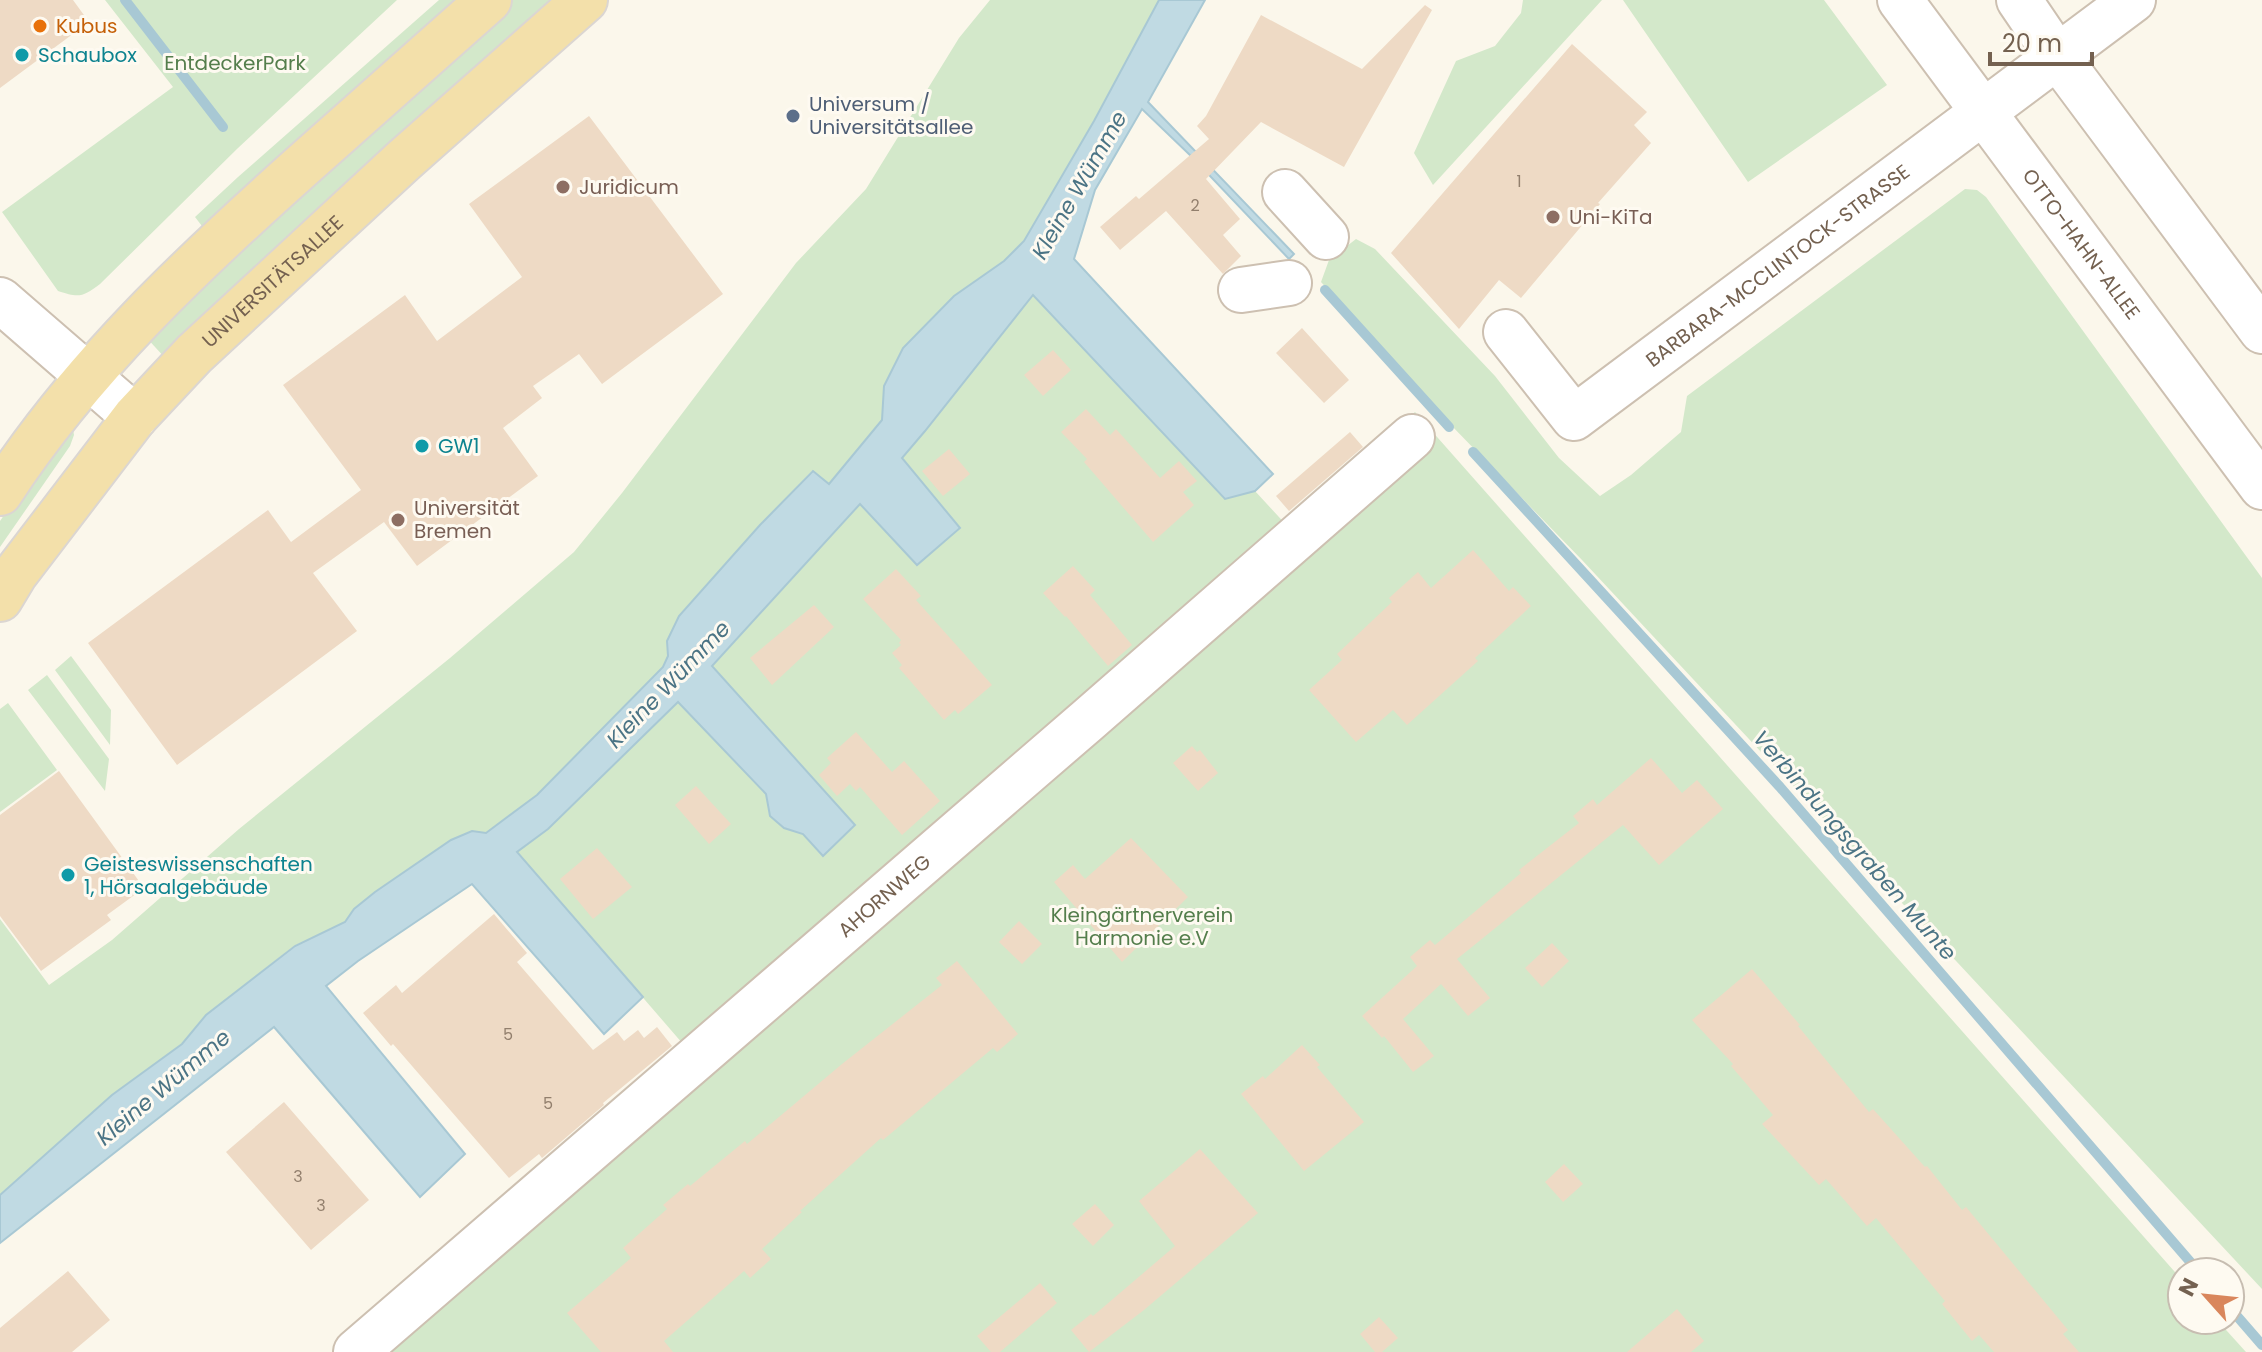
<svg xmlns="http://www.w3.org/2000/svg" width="2262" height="1352" font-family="Poppins,sans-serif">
<rect width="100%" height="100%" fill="#fbf7eb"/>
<path fill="#d3e8ca" d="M 105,0 L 397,0 L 238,148 L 100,284 C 83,297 79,298 58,291 L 2,212 L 173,87 Z
M 439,0 L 458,0 L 205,230 L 195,217 L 238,177 Z
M 509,0 L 557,0 L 166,359 L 145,336 Z
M 990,0 L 1159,0 L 1094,121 L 1024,241 L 1004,261 L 954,296 L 884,386 L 882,420 L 829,485 L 812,471 L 760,525 L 679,616 L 667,641 L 668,656 L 663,667 L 537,795 L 486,833 L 354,909 L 345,922 L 294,946 L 206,1015 L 182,1044 L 112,1095 L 0,1195 L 0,919 L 49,985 L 112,940 L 239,829 L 450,658 L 574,552 L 622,493 L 796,263 L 866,189 L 959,38 Z
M 1523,0 L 1602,0 L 1433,185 L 1414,153 L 1456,61 L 1495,46 L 1521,13 Z
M 1623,0 L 1824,0 L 1887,85 L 1748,182 Z
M 1965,189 L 1977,190 L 1986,197 L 2262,578 L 2262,1289 L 1582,560 L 1449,423 L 1321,282 L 1329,260 L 1356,239 L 1375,249 L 1495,376 L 1559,458 L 1600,496 L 1631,475 L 1681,432 L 1687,396 Z
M 1033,294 L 1225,499 L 1255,491 L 1290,529 L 1415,412 L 2182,1280 L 2182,1320 L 2217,1320 L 2246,1352 L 370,1352 L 683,1044 L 517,852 L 548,828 L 712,666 L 860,503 L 959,527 L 901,458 L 925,431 Z
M 73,429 L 74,435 L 70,446 L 0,547 L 0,521 L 60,434 Z
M 71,656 L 111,710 L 110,745 L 55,670 Z
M 47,675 L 109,759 L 105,791 L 28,690 Z
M 8,703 L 57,770 L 0,812 L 0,709 Z"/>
<path fill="#c0dae3" stroke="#a8c8d4" stroke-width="2" d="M 1159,0 L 1205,0 L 1148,102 L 1294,254 L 1289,259 L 1192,157 L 1142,109 L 1095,190 L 1074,259 L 1273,474 L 1255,491 L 1225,499 L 1033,295 L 925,431 L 902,458 L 960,528 L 917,565 L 860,504 L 712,666 L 855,825 L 823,856 L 803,834 L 784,828 L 770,816 L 766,794 L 678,702 L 548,829 L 517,852 L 643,997 L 604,1034 L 472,884 L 358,961 L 326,986 L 465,1154 L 420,1197 L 274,1027 L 0,1243 L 0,1195 L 112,1095 L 182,1044 L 206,1015 L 295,946 L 345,922 L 354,909 L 375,892 L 451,840 L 472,831 L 486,833 L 537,795 L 663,667 L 668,656 L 667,641 L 679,616 L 760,525 L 813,471 L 829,484 L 882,420 L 884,386 L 903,348 L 954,296 L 1004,261 L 1024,241 L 1094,121 Z"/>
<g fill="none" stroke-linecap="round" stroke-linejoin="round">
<path stroke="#a8c8d4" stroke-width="10" d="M 125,0 L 223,127
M 1325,290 L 1449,427
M 1473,452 L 1780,787 L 2199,1272
M 2230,1308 L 2262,1345"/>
</g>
<path fill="#eedac5" d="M 0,0 L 73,0 L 89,22 L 0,88 Z
M 1425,5 L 1432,10 L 1344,167 L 1261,122 L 1206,179 L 1240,219 L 1223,235 L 1241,256 L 1223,274 L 1166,211 L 1120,250 L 1100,227 L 1136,196 L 1139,199 L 1209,139 L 1197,126 L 1206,116 L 1261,15 L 1362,69 Z
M 1572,44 L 1647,112 L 1634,125 L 1651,143 L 1598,203 L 1600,204 L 1521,298 L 1499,280 L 1459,329 L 1391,253 Z
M 589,116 L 723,294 L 602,384 L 579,354 L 533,386 L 542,398 L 503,428 L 538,476 L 417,566 L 384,522 L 313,573 L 357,631 L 177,765 L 88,643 L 268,510 L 291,542 L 361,490 L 283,385 L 405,295 L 437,341 L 522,277 L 469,204 Z
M 1302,328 L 1349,380 L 1324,403 L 1276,353 Z
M 1053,350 L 1071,370 L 1043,396 L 1024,375 Z
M 1086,409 L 1110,435 L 1116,429 L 1160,478 L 1179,461 L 1197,481 L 1183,492 L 1194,505 L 1153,542 L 1084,462 L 1087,459 L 1061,432 Z
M 1350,432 L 1363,447 L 1289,511 L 1276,496 Z
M 949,449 L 970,474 L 943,496 L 922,471 Z
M 1473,550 L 1509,591 L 1513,587 L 1531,606 L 1475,658 L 1478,661 L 1407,725 L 1393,710 L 1356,742 L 1309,690 L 1342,660 L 1337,654 L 1392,602 L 1389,598 L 1418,572 L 1431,588 Z
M 1073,566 L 1095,590 L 1090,595 L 1132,645 L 1108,666 L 1066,616 L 1065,617 L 1043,593 Z
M 896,569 L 921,596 L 916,600 L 992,685 L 958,714 L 955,710 L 944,720 L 899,668 L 902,665 L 892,653 L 901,645 L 899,643 L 901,640 L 863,599 Z
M 814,605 L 834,627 L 772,685 L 750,658 Z
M 856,732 L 892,772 L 904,761 L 940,801 L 902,835 L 860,787 L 856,791 L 850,784 L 837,796 L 819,775 L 831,763 L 827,758 Z
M 1192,746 L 1197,752 L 1200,750 L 1218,773 L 1198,791 L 1173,763 Z
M 1651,758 L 1682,793 L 1697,780 L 1723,809 L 1659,865 L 1623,825 L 1457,959 L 1490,998 L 1468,1016 L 1441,984 L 1403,1019 L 1434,1056 L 1413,1072 L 1384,1036 L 1382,1038 L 1362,1016 L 1417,966 L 1410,957 L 1430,940 L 1435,945 L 1521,873 L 1519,870 L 1579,823 L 1573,816 L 1593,799 L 1597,805 Z
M 59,771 L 144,888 L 107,915 L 111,920 L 41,971 L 0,916 L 0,815 Z
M 696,786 L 731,824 L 709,844 L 675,805 Z
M 1131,838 L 1188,897 L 1122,962 L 1054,882 L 1073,865 L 1085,879 Z
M 597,848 L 632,887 L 593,919 L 560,879 Z
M 494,914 L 527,953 L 517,962 L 593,1050 L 617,1032 L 624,1041 L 638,1030 L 644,1038 L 657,1027 L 672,1046 L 603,1103 L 604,1105 L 542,1158 L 539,1154 L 509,1178 L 393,1044 L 391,1046 L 363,1013 L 396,985 L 402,993 Z
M 1019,921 L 1042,944 L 1022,964 L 999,942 Z
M 1552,943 L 1569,961 L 1542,987 L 1525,968 Z
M 957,961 L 1018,1034 L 997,1052 L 993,1048 L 883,1140 L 881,1138 L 800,1211 L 802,1212 L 762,1249 L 771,1259 L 750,1278 L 744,1271 L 664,1341 L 673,1352 L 601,1352 L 567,1313 L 631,1258 L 623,1248 L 667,1209 L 663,1205 L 688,1184 L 690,1186 L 745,1141 L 747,1144 L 842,1064 L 942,985 L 936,978 Z
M 1752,969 L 1800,1025 L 1798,1026 L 1869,1112 L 1873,1109 L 1925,1167 L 1927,1166 L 1962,1210 L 1966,1207 L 2068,1330 L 2063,1334 L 2079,1352 L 1994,1352 L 1979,1335 L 1972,1341 L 1942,1304 L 1945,1301 L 1876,1218 L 1867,1226 L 1826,1179 L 1819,1185 L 1762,1124 L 1773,1115 L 1731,1066 L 1733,1064 L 1692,1020 Z
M 1302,1045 L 1320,1065 L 1317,1067 L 1364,1122 L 1304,1171 L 1241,1094 L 1263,1076 L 1265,1079 Z
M 284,1102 L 369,1200 L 311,1250 L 226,1152 Z
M 1200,1149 L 1258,1213 L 1144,1310 L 1089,1352 L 1071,1330 L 1091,1314 L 1093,1316 L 1175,1246 L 1139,1201 Z
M 1564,1164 L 1583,1184 L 1563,1202 L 1545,1182 Z
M 1095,1204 L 1114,1225 L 1093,1246 L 1072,1224 Z
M 68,1271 L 110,1320 L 72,1352 L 0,1352 L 0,1328 Z
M 1040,1283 L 1057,1303 L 1000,1352 L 991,1352 L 977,1336 Z
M 1677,1309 L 1704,1341 L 1691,1352 L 1627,1352 Z
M 1379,1317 L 1398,1338 L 1382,1352 L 1375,1352 L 1360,1334 Z"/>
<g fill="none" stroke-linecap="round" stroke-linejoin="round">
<defs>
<g id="minor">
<path id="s1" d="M 1900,0 L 2262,487"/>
<path d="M 2019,0 L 2057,56 L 2262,331"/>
<path d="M 1285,192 L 1326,237"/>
<path d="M 1241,290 L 1289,283"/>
<path d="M 0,300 L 135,417"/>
<path id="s2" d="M 1506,332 L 1574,418 L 2133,0"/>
<path id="s3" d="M 356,1352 L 1088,720 L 1412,437"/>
</g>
<g id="major">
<path d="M 0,493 C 82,367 192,264 303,165 C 365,110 427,55 489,0"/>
<path id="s4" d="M 0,599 L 15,574 L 135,417 L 194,354 L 404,160 L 585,0"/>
</g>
</defs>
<use href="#minor" stroke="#cdc0b1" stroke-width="48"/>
<use href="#major" stroke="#dbd6d2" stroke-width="48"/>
<use href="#minor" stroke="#fff" stroke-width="44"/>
<use href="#major" stroke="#f3e0aa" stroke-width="44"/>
</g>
<circle fill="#e8710a" stroke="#fefaf1" stroke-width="3" cx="40" cy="26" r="8"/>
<g fill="#0f9aa8" stroke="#fefaf1" stroke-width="3">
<circle cx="22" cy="55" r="8"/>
<circle cx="422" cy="446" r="8"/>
<circle cx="68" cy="875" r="8"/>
</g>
<circle fill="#5c6f8a" stroke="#fefaf1" stroke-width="3" cx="793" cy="116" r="8"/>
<g fill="#8d6e63" stroke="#fefaf1" stroke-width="3">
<circle cx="563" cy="187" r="8"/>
<circle cx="1553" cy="217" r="8"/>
<circle cx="398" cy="520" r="8"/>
</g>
<g text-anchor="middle" stroke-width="6" stroke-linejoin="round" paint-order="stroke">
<g font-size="16" fill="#927f6d">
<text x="1519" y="187">1</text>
<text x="1195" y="211">2</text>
<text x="508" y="1040">5</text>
<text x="548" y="1109">5</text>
<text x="298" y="1182">3</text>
<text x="321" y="1211">3</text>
</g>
<g font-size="20" fill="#c56008" stroke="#fefaf1" text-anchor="start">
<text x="56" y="33">Kubus</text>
</g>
<g font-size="20" fill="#0d838f" stroke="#fefaf1" text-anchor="start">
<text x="38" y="62">Schaubox</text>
<text x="438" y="453">GW1</text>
<text x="84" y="871">Geisteswissenschaften<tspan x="84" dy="23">1, Hörsaalgebäude</tspan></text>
</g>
<g font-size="20" fill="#547e4c" stroke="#fefaf1">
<text x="235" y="70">EntdeckerPark</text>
<text x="1142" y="922">Kleingärtnerverein<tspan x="1142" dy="23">Harmonie e.V</tspan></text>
</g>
<g font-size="20" fill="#4e5e75" stroke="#fefaf1" text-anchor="start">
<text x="809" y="111">Universum /<tspan x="809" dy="23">Universitätsallee</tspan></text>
</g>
<g font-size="20" fill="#785e54" stroke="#fefaf1" text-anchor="start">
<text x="579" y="194">Juridicum</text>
<text x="1569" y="224">Uni-KiTa</text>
<text x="414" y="515">Universität<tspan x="414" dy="23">Bremen</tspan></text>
</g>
<g font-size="20" fill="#746150" stroke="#fefaf1">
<text dy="7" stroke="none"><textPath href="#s1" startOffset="304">OTTO-HAHN-ALLEE</textPath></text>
<text dy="7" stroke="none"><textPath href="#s2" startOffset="364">BARBARA-MCCLINTOCK-STRASSE</textPath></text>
<text dy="7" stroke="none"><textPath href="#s4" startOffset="420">UNIVERSITÄTSALLEE</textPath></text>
<text dy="7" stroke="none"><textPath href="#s3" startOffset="698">AHORNWEG</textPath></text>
</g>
<g font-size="22" font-style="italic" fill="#4b7485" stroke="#fefaf1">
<text transform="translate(1079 185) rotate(-60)" y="8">Kleine Wümme</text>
<text transform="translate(668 684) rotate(-46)" y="8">Kleine Wümme</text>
<text transform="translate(1855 845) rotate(49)" y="8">Verbindungsgraben Munte</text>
<text transform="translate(163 1087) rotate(-40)" y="8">Kleine Wümme</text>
</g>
</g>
<g transform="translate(2206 1296) rotate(297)"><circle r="38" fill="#fefaf1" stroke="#c7bdb1" stroke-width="2"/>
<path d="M0-6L14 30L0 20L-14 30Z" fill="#d9865c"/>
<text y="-12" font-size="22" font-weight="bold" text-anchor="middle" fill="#746150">N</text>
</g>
<path d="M1990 52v12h102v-12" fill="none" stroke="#746150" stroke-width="4"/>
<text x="2002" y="52" font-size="24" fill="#746150" stroke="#fefaf1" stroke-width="6" paint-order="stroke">20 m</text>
</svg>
